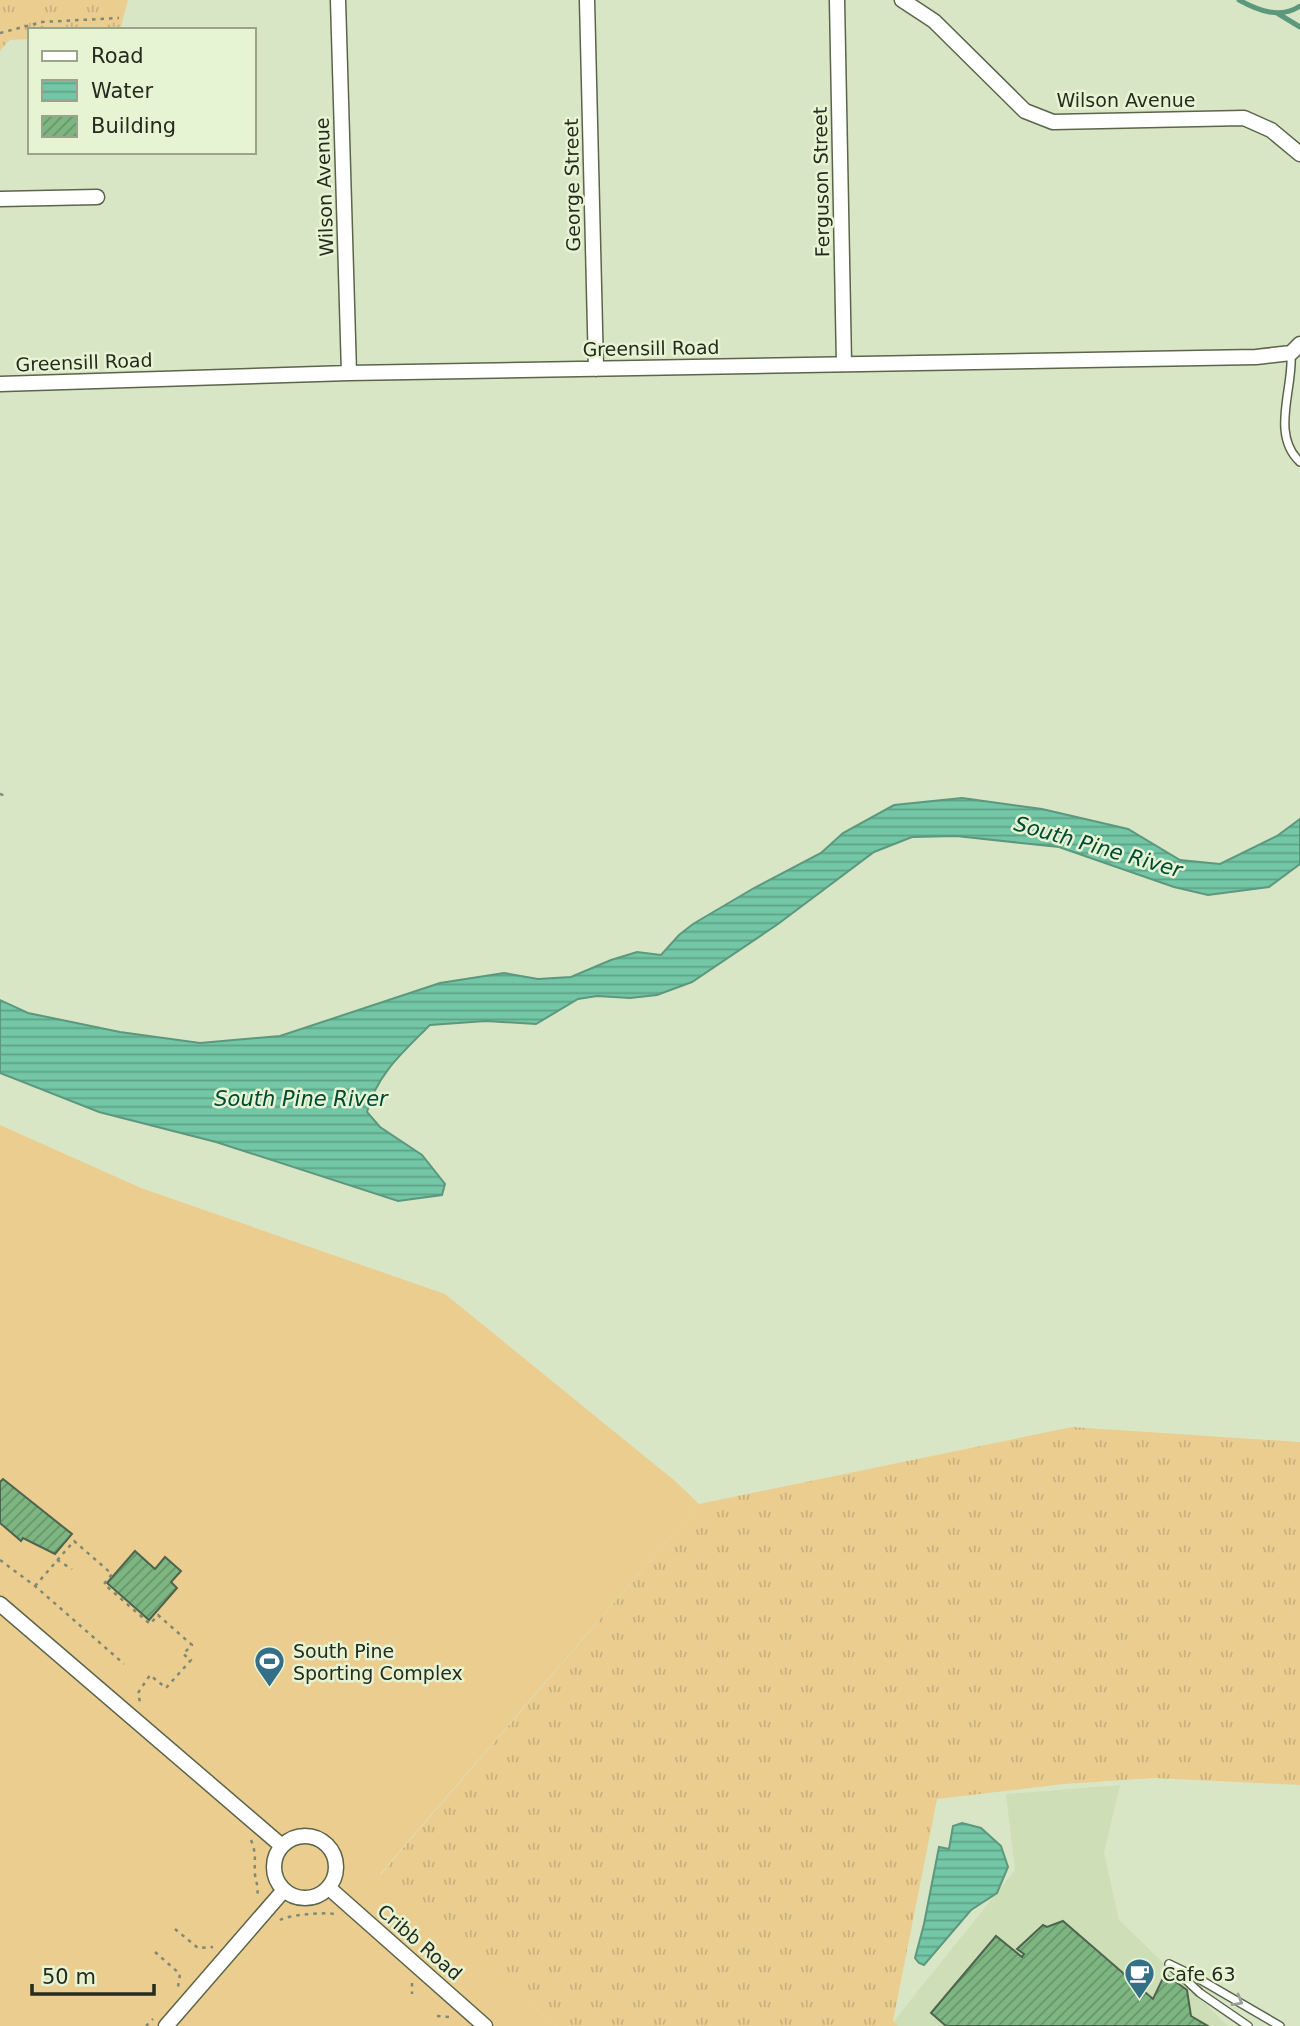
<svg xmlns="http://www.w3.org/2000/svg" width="1300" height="2026" font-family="'DejaVu Sans',sans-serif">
<defs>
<pattern id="grass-tufts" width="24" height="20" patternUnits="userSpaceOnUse" patternTransform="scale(1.75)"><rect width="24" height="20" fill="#ebcd90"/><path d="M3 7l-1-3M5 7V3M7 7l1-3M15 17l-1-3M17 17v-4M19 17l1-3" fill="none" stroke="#c9b07c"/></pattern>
<pattern id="water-rules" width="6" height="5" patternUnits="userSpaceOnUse" patternTransform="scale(1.75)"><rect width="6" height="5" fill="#73c7a6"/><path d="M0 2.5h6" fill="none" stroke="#5ea287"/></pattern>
<pattern id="building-hatch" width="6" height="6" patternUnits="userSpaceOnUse" patternTransform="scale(1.75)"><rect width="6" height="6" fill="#7eb682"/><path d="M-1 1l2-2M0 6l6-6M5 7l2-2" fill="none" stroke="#67946a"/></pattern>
</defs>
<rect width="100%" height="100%" fill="#d9e6c6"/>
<path fill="#cedeb7" d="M 1120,1785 L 1104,1853 L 1119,1920 L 1228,2026 L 898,2026 L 893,2022 L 1015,1870 L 1006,1794 Z"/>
<path fill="url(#grass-tufts)" d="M 0,0 L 128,0 L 120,30 L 30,30 L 30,39 L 9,40 L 0,51 Z
M 1072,1427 L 1300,1442 L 1300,1785 L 1154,1778 L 1064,1784 L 937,1799 L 893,2021 L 898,2026 L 557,2026 L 380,1875 L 699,1504 Z"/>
<path fill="#ebcd90" d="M 0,1125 L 141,1188 L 445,1294 L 675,1481 L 699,1504 L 380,1874 L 557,2026 L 0,2026 Z"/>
<path fill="url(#water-rules)" stroke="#5c987e" stroke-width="2" d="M 962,798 L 1042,809 L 1128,829 L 1180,860 L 1220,864 L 1277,836 L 1300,819 L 1300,864 L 1269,887 L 1208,895 L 1174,887 L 1059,847 L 956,836 L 912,837 L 874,852 L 778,924 L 692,982 L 657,995 L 630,998 L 597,996 L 578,999 L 536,1024 L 486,1021 L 430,1025 C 404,1051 376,1075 367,1112 L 380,1127 L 422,1155 L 445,1184 L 442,1195 L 398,1201 L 216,1142 L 99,1112 L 0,1073 L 0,1000 L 28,1013 L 120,1032 L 200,1043 L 280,1036 L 440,983 L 504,973 L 538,979 L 571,977 L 611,960 L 637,952 L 661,955 L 679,935 L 693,924 L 754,888 L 821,853 L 843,833 L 894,805 Z
M 962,1823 L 981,1828 L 1001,1846 L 1008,1867 L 997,1893 L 971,1910 L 924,1965 L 919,1963 L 915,1958 L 924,1924 L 939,1847 L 949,1849 L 953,1826 Z"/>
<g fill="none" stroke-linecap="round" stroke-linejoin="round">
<path stroke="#5c987e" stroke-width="5" d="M 1239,0 C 1259,11 1280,19 1300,6
M 1277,13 L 1300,27"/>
</g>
<path fill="url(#building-hatch)" stroke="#4d644e" stroke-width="2" d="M 3,1479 L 72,1534 L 55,1554 L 23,1538 L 21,1541 L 0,1523 L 0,1482 Z
M 135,1551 L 155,1569 L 165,1557 L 181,1571 L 171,1582 L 177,1588 L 149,1620 L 107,1583 Z
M 1063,1921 L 1153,1999 L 1165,1974 L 1187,1990 L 1191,2016 L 1208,2026 L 946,2026 L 931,2013 L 996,1936 L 1022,1957 L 1024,1954 L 1017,1949 L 1043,1925 L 1047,1927 Z"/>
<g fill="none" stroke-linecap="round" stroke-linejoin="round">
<defs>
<path id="service" d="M 1291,353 C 1294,388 1270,434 1300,462
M 1169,1964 L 1194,1976 L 1280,2026
M 1169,1964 L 1200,1993 L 1248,2026"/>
<path id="minor" d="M 338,0 L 349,373
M 587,0 L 596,369
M 837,0 L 844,364
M 902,0 L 934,21 L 1025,111 L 1053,122 L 1244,118 L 1271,130 L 1300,154
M 0,199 L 97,197
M 0,384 L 349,373 L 1256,357 L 1291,353 L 1300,344
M 0,1604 L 282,1846
M274 1867a31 31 0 1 1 62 0a31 31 0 1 1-62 0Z
M 329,1888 L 485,2026
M 166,2026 L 284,1890"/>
</defs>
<use href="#service" stroke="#5a6549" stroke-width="10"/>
<use href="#minor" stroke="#5a6549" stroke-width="17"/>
<path stroke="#808973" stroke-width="2.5" stroke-dasharray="3.5 5" stroke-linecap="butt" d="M 42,30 L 42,22
M 0,33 L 42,22 L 119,18
M 0,794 L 6,796
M 0,1560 L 35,1586 L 124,1664
M 57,1560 L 72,1569
M 35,1586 L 74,1541 L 112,1574 L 104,1584 L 150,1624 L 158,1615 L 192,1645 L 183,1654 L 191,1660 L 166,1688 L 150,1675 L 138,1693 L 140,1702
M 251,1840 C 257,1855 254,1860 255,1875 C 256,1884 260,1888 256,1898
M 280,1920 C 287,1915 325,1912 334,1914
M 175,1929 L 198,1948 L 213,1947
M 155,1952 L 180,1974 L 178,1987
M 412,1983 L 412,1994
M 437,2016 L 449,2017
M 146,2026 L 153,2019"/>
<use href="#service" stroke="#fff" stroke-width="7"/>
<use href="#minor" stroke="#fff" stroke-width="14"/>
</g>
<defs><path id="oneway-chevron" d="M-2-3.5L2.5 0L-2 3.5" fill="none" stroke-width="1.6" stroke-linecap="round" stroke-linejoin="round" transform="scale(1.75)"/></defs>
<use stroke="#9da09a" href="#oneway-chevron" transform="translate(1238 2001) rotate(30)"/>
<defs>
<symbol id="stadium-pin" viewBox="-11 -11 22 30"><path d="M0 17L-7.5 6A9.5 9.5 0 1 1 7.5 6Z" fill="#346f87" stroke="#e6f4d3"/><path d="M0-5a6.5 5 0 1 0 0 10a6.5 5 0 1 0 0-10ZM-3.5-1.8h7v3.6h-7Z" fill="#fff"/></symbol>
<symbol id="cafe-pin" viewBox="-11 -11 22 30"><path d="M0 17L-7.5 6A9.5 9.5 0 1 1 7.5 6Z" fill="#346f87" stroke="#e6f4d3"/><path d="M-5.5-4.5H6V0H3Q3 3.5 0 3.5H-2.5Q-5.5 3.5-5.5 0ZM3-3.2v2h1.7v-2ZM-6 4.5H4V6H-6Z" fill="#fff"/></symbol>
</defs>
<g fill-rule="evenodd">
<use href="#stadium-pin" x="252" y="1644" width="35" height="47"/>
<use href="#cafe-pin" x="1122" y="1956" width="35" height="47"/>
</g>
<g text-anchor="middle" stroke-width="5" stroke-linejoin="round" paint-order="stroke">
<g font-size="19" fill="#262b1f" stroke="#e6f4d3">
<text x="1126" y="107">Wilson Avenue</text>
<text transform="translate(821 182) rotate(-91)" y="7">Ferguson Street</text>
<text transform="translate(572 185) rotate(-91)" y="7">George Street</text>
<text transform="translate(324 187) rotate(-92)" y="7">Wilson Avenue</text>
<text transform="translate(651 348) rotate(-1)" y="7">Greensill Road</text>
<text transform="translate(84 362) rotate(-2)" y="7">Greensill Road</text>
<text transform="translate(420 1942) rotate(41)" y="7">Cribb Road</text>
</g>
<g font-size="19" fill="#262b1f" stroke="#e6f4d3" text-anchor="start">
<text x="293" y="1658">South Pine<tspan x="293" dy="22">Sporting Complex</tspan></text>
<text x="1162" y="1981">Cafe 63</text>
</g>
<g font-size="21" font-style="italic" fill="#004934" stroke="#e6f4d3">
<text transform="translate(1098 847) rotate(16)" y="7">South Pine River</text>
<text x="301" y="1106">South Pine River</text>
</g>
</g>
<rect x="28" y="28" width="228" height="126" fill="#e6f4d3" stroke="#99a48b" stroke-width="2"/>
<rect x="42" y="51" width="35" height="10" fill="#ffffff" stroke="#99a48b" stroke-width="2"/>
<text x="91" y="63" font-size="21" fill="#262b1f">Road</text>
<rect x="42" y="80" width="35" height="21" fill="url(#water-rules)" stroke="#99a48b" stroke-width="2"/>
<text x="91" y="98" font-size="21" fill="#262b1f">Water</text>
<rect x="42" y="116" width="35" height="21" fill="url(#building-hatch)" stroke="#99a48b" stroke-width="2"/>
<text x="91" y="133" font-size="21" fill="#262b1f">Building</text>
<path d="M32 1984v10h122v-10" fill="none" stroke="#262b1f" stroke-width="3.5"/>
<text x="42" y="1984" font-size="21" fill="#262b1f" stroke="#e6f4d3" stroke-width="5" paint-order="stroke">50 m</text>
</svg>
